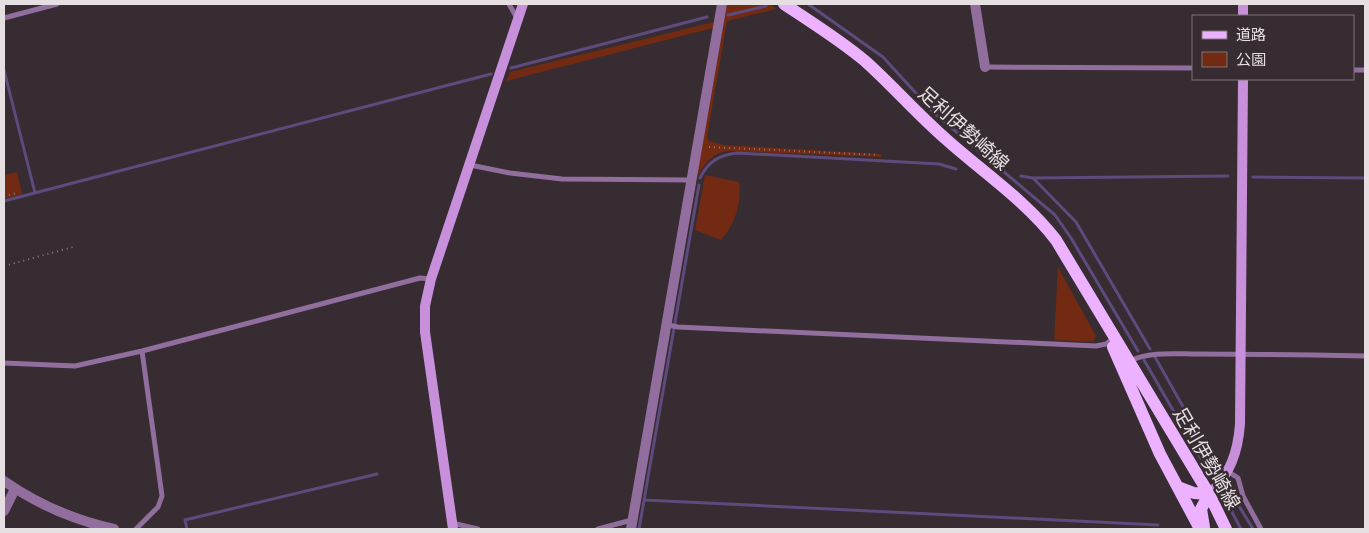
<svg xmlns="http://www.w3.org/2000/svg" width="1369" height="533" font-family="Figtree,'Noto Sans JP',sans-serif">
<rect width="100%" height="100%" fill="#362c31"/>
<path fill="#732a13" d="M 727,4 L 770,4 L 776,9 L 727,21 L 707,137 L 709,141 L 724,145 L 881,154 L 881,157 L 727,151 C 713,154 706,161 699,174 L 697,174 Z
M 714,22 L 713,28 L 506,81 L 510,72 Z
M 17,172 L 22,194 L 4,199 L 4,175 Z
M 705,175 L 739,182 C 742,202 735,225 721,240 L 695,230 Z
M 1058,267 L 1096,336 L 1093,342 L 1054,340 Z"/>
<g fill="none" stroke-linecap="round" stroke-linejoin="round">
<path stroke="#5e4b7e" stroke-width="3" d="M 808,4 L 883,57 L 934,113 L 1055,215 L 1071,238 L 1138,351
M 728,15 L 766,6
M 511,68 L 707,17
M 4,70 L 35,193
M 1021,176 L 1033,178 L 1228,176
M 1253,177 L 1365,178
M 700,178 C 708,161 720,155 737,153 L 939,164 L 956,169
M 1033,178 L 1076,222 L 1150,349
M 4,201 L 491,74
M 1155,357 L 1216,465
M 1144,360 L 1207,469
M 1231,493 L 1253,529
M 644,500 L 1158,525
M 1226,501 L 1241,529
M 187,529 L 185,520 L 377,474
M 639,529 L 699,185"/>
<path stroke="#867e82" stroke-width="2" stroke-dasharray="1 4" stroke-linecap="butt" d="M 709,147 L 879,155
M 4,196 L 17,193
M 4,266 L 73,247"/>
<path stroke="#916e9d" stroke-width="5" d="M 509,4 L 518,20
M 4,18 L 57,4
M 985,67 L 1193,68
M 1353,70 L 1365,70
M 470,165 L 510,173 L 562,179 L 691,180
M 667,325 L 678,327 L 1096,346 L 1106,344 L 1110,341
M 1130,361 C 1149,351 1176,354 1197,354 C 1253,354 1309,355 1365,356
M 4,363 L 75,366 L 142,351 L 420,278 L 431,279
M 1229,472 L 1238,478 L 1243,496 L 1261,529
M 452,523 L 478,529
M 136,529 L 158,507 L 162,496 L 142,351
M 598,529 L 632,520"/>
<path stroke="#916e9d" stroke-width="10" d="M 975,4 L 985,67
M 4,481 C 37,504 74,520 114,529
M 4,511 L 15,489
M 631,529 L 722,4"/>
<path stroke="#c890db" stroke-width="10" d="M 1243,16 L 1243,4
M 1209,494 C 1230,475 1238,452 1240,424 L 1243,79
M 453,529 L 425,332 L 425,306 L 431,279 L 523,4"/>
<path stroke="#ecb2ff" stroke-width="12" d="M 784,4 C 811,22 840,40 865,61 C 893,86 918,115 947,140 C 984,173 1026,201 1056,240 L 1209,494 L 1226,529
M 1113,347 L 1160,454 L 1200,529
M 1178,487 L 1194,493 L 1209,494 L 1201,509 L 1204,527"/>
</g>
<g text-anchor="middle" stroke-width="5" stroke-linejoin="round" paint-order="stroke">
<g font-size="19" fill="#e5dfe2" stroke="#362c31">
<text transform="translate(964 128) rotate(42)" y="7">足利伊勢崎線</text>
<text transform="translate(1207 458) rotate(60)" y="7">足利伊勢崎線</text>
</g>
</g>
<rect width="1369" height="533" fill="none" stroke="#e5dfe2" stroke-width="10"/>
<rect x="1192" y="15" width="162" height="65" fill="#362c31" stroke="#7c7478"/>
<rect x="1202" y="31" width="25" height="8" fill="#ecb2ff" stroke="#7c7478"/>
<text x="1236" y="40" font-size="15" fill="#e5dfe2">道路</text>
<rect x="1202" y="52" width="25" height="15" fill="#732a13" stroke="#7c7478"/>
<text x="1236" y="65" font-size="15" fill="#e5dfe2">公園</text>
</svg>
